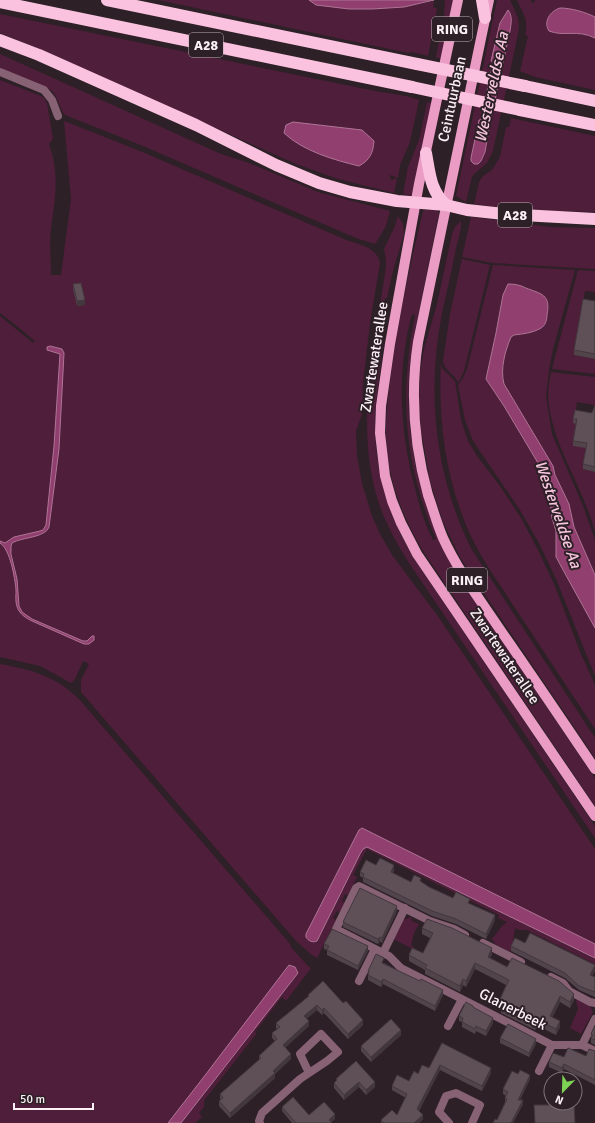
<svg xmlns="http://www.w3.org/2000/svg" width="595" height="1123" font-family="Signika,sans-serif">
<rect width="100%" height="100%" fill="#2e2027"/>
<path fill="#4f1e3a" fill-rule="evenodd" d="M 158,0 L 309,0 C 314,6 322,5 329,6 C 365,11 398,9 434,1 L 433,7 L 437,9 L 428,56 L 412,52 L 408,53 Z
M 445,0 L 453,0 L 441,59 L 436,57 L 444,16 Z
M 497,0 L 510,0 L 518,18 L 519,26 L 518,34 L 493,151 L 487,163 L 474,174 L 472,177 L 466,202 L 456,196 ZM 505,13 L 510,31 L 490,123 L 485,152 L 471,161 L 479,120 L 481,120 L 493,62 L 491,61 L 500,23 Z
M 517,0 L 531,0 L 531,2 L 534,3 L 535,0 L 595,0 L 595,17 C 585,12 571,8 560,8 L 547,28 C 554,36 566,32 576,32 C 583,33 589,35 595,38 L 595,90 L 535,77 L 520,71 L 528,36 L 525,35 C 529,19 523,14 517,0 Z
M 0,14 L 375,91 L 406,96 L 419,100 L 410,142 L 400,165 L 398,178 L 390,175 L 390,179 L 393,180 L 394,178 L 397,179 L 394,193 L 338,179 L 296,164 L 35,47 L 0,33 Z
M 0,54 L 221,154 L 249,163 L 318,192 L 390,211 L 386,226 L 375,244 L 356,238 L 143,146 L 65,115 C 59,108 58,96 51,90 L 0,69 Z
M 0,80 L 41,96 L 44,98 L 47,103 L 53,139 L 49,144 C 60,175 55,197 51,229 C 49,244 51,260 51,275 L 61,275 L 71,199 L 64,121 L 140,151 L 344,239 C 358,245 377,246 380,263 L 370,323 L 363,383 L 362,414 L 356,431 L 357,456 L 362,483 L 372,516 L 380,534 L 392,555 L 437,615 L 595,849 L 595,944 L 362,828 L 359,830 L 306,934 L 306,938 L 311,941 L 317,941 L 360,854 L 363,849 L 367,847 L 595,958 L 595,964 L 527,930 L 519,930 L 515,928 L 513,942 L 515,943 L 510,952 L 495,944 L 491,937 L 493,938 L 501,927 L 507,922 L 498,918 L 499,915 L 367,849 L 353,875 L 357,877 L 348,895 L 345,894 L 342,901 L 345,903 L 340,912 L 337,911 L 333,918 L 336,920 L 317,958 L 312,955 L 296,941 L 81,692 L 81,680 L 89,664 L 83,661 L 75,679 L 71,683 L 40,666 L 0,657 L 0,543 L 6,548 L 14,575 L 17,604 L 19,610 L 24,617 L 86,644 L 88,644 L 92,636 L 88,641 L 83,641 L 32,619 L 23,614 L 19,606 L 17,579 L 11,549 L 11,545 L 15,541 L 44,534 L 49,527 L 59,449 L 64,350 L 48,350 L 60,354 L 54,446 L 46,525 L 43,530 L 40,531 L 14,537 L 5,543 L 0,541 L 0,316 L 33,343 L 35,341 L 13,323 L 0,313 Z
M 427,102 L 432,103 L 412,196 L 403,194 L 408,167 L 419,140 Z
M 511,118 L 595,136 L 595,212 C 554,211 514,210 474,204 L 479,182 L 483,176 L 492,170 L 500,157 L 506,127 L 509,127 Z
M 424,210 L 437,210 L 439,213 C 433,242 427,272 421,301 C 416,326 410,352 409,378 C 405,449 424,519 461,580 C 476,604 493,628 509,652 C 538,694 566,736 595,778 L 595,806 L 423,551 C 405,521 392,489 387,454 C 384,425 388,396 392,366 C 399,314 411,262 423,211 ZM 412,314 L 415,315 C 399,396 404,463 436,539 L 433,540 C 425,525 420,508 416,492 C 400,435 396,372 412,314 Z
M 398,216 L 403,224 L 404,234 L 393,271 L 387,298 L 385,298 L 384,309 L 382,310 L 381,313 L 385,317 C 384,331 383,345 381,360 C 379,379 376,398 375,417 C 374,468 388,517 415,560 L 595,826 L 595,838 L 409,563 C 396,542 384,521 377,497 C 355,424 375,340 386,267 L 386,260 L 384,249 L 395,226 Z
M 471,217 L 551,227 L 595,228 L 595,269 L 493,263 L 462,257 Z
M 461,221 C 462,229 458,240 456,248 C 452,269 447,291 442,313 C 426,393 435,477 472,550 L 595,738 L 595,758 L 461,559 L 443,522 L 430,481 L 421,429 L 419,401 L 420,372 L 424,349 L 437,304 L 452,234 L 455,227 Z
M 462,259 L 490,265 L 464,371 L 460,380 L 458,382 C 454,374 444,370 443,361 L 450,314 Z
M 493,265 L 575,270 L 553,349 L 549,370 L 546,396 L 552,434 L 583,506 L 595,540 L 595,575 L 574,527 L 569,504 L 555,475 L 553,466 L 504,384 C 500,370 505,348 512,336 L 541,328 L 545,323 L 526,287 L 524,286 L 505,289 L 486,379 L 504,406 L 538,463 L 544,478 L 550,501 L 551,511 L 556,531 L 556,559 L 562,568 L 595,628 L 595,676 L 556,579 L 539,543 L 520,510 L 473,441 L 465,420 L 458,385 L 463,378 L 467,369 Z
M 578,270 L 595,271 L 595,292 L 585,291 L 574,355 L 595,359 L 595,374 L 552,369 Z
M 441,362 L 442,368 L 455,381 L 461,420 L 468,441 L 477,456 L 500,486 L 521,518 L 538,550 L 554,584 L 581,654 L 595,685 L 595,729 C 568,689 542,648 515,608 C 498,581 478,555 466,525 C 445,474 438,418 441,362 Z
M 551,372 L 595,377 L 595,405 L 577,402 L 574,423 L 577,424 L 573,445 L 587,448 L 583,469 L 595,472 L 595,532 C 583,485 550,443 548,394 C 548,387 550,379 551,372 Z
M 0,664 C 32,670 53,675 78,698 L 291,945 L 290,946 L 308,966 L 311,968 L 286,1001 L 282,997 L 255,1032 L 257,1033 L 206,1098 L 204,1101 L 204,1107 L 199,1113 L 202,1117 L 195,1123 L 181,1123 L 298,973 L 298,971 L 292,965 L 289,966 L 203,1078 L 168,1123 L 0,1123 Z
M 411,917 L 412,921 L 419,924 L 414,933 L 411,946 L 414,947 L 413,949 L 393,939 L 403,920 Z
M 577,999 L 590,1005 L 593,1012 L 581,1034 L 570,1028 L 578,1009 L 576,1002 Z"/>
<path fill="#903f6e" stroke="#b07497" d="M 309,0 L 434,0 L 404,7 L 372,9 L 349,9 L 316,5 Z
M 560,8 C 571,8 585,12 595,17 L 595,38 C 577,29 564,37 549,31 C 543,22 550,11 560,8 Z
M 508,10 C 513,16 511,24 510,31 L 490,123 L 485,152 L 481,161 L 478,164 L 474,164 L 471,161 L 471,158 L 479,120 L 481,120 L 493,62 L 491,61 L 500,23 Z
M 293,122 L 362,130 L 374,141 C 373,153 370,160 359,166 C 334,160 303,151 284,133 L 286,125 Z
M 508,284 C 515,284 520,285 526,288 C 541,294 551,294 547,315 C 547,320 545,326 541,328 C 533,333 522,334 514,335 L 511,337 C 505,351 500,369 504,384 L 553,466 L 555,475 L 569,504 L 574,527 L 595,575 L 595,628 L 562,568 L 556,557 L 556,531 L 552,518 L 550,501 L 544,478 L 538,463 L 504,406 L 486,379 L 496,333 L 503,295 Z
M 50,346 L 62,349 L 64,353 L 59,449 L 49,527 C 45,538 22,537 12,543 L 11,546 L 11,554 L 17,579 L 19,606 L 22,612 L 32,619 L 83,641 L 87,641 L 92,636 L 94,636 L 94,640 L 89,644 L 84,644 L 32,621 C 26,618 21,615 18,609 C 15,603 16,596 16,590 C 15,578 10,549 0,543 L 0,541 L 5,543 L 14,537 L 40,531 L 43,530 L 46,525 L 54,446 L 60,354 L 47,350 L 47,347 Z
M 362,828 L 595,944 L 595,958 L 367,847 L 363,849 L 360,854 L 317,941 C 313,943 308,941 306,937 L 306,934 L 359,830 Z
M 289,965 L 295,967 L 298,973 L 181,1123 L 168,1123 L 203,1078 Z"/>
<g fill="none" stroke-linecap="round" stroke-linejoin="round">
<path stroke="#876174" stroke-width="8" d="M 0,72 L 44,90 L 52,100 L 58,116
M 465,935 L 454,929 L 430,921 L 359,886 L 356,888 L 336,929 L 389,956 L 401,968 L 552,1045 L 582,1045 L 595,1051
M 483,943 L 521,962
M 383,953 L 405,908
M 551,977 L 563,983 L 569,991 L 590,1002 L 595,1003
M 359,981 L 375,949
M 448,1026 L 462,999
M 582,1045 L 595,1019
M 539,1071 L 552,1045
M 260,1123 L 259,1121 L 262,1113 L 300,1079 L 327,1061 L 338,1052 L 321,1034 L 300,1054 L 309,1073
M 449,1123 L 439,1112 L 446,1096 L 456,1093 L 480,1105 L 472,1123"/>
<path stroke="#ea9cc5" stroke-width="10" d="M 458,0 L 419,184 L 390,344 L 381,406 L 380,433 L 385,476 L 392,501 L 401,523 L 417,554 L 595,816
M 489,0 L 418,342 C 410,394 414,445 428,495 C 433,509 437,524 443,538 C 458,571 481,601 501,631 C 533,677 564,723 595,769"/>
<path stroke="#fbc2df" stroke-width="12" d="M 107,0 L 417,64
M 482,0 L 485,18
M 0,2 L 412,87
M 0,40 L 39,55 L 196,125 L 276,165 L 319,183 L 350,192 L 397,201 L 446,205 L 467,210 L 504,214 L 595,219
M 525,86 L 595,101
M 520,110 L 595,125
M 426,153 C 430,174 430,190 446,205"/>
<path stroke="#fbc2df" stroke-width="12" d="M 417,64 L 525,86
M 412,87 L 520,110"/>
</g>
<path fill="#52444b" d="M 73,284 L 85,305 L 77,306 L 73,289 Z
M 595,301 L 595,359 L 574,355 L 574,350 Z
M 595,405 L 595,472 L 583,469 L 583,464 L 586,448 L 573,446 L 573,441 L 576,424 L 573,423 L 573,419 L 592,413 Z
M 376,865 L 394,870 L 393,873 L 411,882 L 421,882 L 429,887 L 453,898 L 470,904 L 495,920 L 486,939 L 456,924 L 432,916 L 363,882 L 363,878 L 360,876 L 360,872 Z
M 397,911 L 382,943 L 380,941 L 378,944 L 343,927 L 343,922 Z
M 422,928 L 492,954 L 490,958 L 574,1000 L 570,1008 L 560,1002 L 552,1018 L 560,1027 L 556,1035 L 538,1026 L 535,1030 L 501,1013 L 501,1007 L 502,1005 L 500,1005 L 500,999 L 506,985 L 475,969 L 466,987 L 463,985 L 460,992 L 425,974 L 425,970 L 409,961 L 409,955 L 423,953 L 430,938 L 422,934 Z
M 525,943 L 595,965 L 595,971 L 592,976 L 595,977 L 595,997 L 579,990 L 565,978 L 511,951 L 511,946 Z
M 324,944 L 368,951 L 358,970 L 327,955 L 327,950 L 324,949 Z
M 384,963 L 443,995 L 435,1011 L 383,984 L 381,987 L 368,980 L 368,971 Z
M 308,995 L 363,1025 L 348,1039 L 324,1013 L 322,1015 L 317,1010 L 306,1019 L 309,1026 L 285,1047 L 291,1059 L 275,1074 L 275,1078 L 230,1118 L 219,1106 L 219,1101 L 221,1100 L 220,1099 L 220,1094 L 259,1060 L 259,1056 L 275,1041 L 272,1038 L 272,1033 L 277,1029 L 276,1028 L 276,1023 L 308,997 Z
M 473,1008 L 493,1023 L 486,1036 L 476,1031 L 475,1034 L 462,1027 L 462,1022 L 459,1021 L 459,1016 Z
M 595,1025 L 595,1045 L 591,1043 L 591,1034 Z
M 401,1035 L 371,1062 L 361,1051 L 361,1046 Z
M 500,1038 L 536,1044 L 529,1057 L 500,1043 Z
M 442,1043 L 491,1073 L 482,1091 L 440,1070 L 419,1111 L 423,1119 L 419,1123 L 381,1123 L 381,1120 L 397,1115 L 406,1098 L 392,1090 L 392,1086 L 409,1081 L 418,1074 L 429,1068 Z
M 595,1051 L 595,1085 L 564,1069 L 562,1073 L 549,1067 L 549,1062 L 564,1057 L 586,1056 Z
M 356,1061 L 375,1087 L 366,1095 L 359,1087 L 344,1100 L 334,1088 L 334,1083 L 336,1081 L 336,1079 Z
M 530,1079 L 520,1100 L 523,1104 L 513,1123 L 493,1123 L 497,1120 L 505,1102 L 505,1098 L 506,1096 L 503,1094 L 503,1089 Z
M 282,1107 L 309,1115 L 335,1119 L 331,1122 L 332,1123 L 292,1123 L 282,1111 Z"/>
<path fill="#42373d" d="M 85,300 L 85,305 L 77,306 L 77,301 Z
M 394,865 L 394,870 L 391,877 L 391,872 Z
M 397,906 L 397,911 L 382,943 L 382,938 Z
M 495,915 L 495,920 L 486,939 L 486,934 Z
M 380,937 L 380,941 L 378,944 L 378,939 Z
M 368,946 L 368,951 L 358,970 L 358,966 Z
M 492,948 L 492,954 L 488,963 L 488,957 Z
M 475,963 L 475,969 L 466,987 L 466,981 Z
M 595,966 L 595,971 L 590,980 L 590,975 Z
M 383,979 L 383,984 L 381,987 L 381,982 Z
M 463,979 L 463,985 L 460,992 L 460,986 Z
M 443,990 L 443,995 L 435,1011 L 435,1006 Z
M 574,994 L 574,1000 L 570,1008 L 570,1002 Z
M 560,996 L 560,1002 L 550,1022 L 550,1016 Z
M 317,1005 L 317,1010 L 304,1021 L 304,1016 Z
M 324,1008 L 324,1013 L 322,1015 L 322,1010 Z
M 493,1018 L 493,1023 L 486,1036 L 486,1031 Z
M 363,1020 L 363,1025 L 348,1039 L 348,1034 Z
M 538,1020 L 538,1026 L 535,1030 L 535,1024 Z
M 309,1021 L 309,1026 L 283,1050 L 283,1045 Z
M 560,1021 L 560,1027 L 556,1035 L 556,1029 Z
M 401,1030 L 401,1035 L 371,1062 L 371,1057 Z
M 536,1039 L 536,1044 L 529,1057 L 529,1053 Z
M 291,1054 L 291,1059 L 275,1074 L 275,1078 L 230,1118 L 230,1113 L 273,1071 Z
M 564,1064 L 564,1069 L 562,1073 L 562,1068 Z
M 440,1065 L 440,1070 L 417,1114 L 417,1109 Z
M 491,1068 L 491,1073 L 482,1091 L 482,1086 Z
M 530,1075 L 530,1079 L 518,1104 L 518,1100 Z
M 359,1082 L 359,1087 L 344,1100 L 344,1095 Z
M 375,1082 L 375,1087 L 366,1095 L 366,1090 Z
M 523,1100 L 523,1104 L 513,1123 L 511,1123 Z
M 335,1114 L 335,1119 L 330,1123 L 329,1120 Z
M 423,1115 L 423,1119 L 419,1123 L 414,1123 Z"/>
<path fill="#5f4f57" stroke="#42373d" d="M 81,283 L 85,300 L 77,301 L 73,284 Z
M 583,299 L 595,301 L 595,354 L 574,350 Z
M 595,405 L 595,467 L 583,464 L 587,443 L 573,441 L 577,419 L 573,419 L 575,410 L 592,413 Z
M 380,858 L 394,865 L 391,872 L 411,882 L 414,875 L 421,878 L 420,881 L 429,887 L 453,898 L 456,892 L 470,899 L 468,903 L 495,915 L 486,934 L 456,919 L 432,911 L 363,877 L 364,874 L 360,872 L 366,860 L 376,865 Z
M 360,888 L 397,906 L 382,938 L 380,937 L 378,939 L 343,922 Z
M 427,919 L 452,928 L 492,948 L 488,957 L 507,967 L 512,958 L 559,981 L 574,994 L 570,1002 L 560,996 L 550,1016 L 560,1021 L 556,1029 L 538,1020 L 535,1024 L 501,1007 L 504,1000 L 500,999 L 509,980 L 475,963 L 466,981 L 463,979 L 460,986 L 425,968 L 427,965 L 409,955 L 412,948 L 423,953 L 433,933 L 422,928 Z
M 332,929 L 368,946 L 358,966 L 327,950 L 329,946 L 324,944 Z
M 530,933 L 595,965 L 590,975 L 595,977 L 595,992 L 579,986 L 565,973 L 511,946 L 515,938 L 525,943 Z
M 376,954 L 384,958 L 382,963 L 420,981 L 421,979 L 443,990 L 435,1006 L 383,979 L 381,982 L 368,975 L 369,971 L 368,971 Z
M 323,981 L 343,1003 L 346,1001 L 363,1020 L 348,1034 L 324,1008 L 322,1010 L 317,1005 L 304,1016 L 309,1021 L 283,1045 L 291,1054 L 273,1071 L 275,1073 L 230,1113 L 219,1101 L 223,1098 L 220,1094 L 261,1058 L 259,1056 L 277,1039 L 272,1033 L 280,1027 L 276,1023 L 309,996 L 308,995 Z
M 466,1002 L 473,1006 L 473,1007 L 493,1018 L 486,1031 L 476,1026 L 475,1029 L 462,1022 L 463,1018 L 459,1016 Z
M 391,1019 L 401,1030 L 371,1057 L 361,1046 Z
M 508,1024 L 536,1039 L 529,1053 L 500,1038 Z
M 595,1025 L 595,1040 L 591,1038 L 593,1035 L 591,1034 Z
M 442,1043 L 491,1068 L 482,1086 L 440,1065 L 417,1109 L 423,1115 L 414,1123 L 384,1123 L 381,1120 L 392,1110 L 397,1115 L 407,1094 L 392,1086 L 397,1075 L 409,1081 L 414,1071 L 418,1074 L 422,1065 L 429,1068 Z
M 568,1048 L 586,1056 L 589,1049 L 595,1051 L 595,1080 L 564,1064 L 562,1068 L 549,1062 L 553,1053 L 564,1057 Z
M 356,1061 L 375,1082 L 366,1090 L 359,1082 L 344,1095 L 334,1083 L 337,1080 L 336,1079 Z
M 520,1070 L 530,1075 L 518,1100 L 523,1100 L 511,1123 L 493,1123 L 495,1119 L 497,1120 L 507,1099 L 505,1098 L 508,1092 L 503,1089 L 512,1071 L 518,1074 Z
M 293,1097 L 309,1115 L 324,1102 L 335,1114 L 329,1120 L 332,1123 L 296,1123 L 282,1107 Z
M 552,1103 L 574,1103 L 575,1123 L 535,1123 L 534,1105 L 551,1105 Z"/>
<g text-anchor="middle" stroke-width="4" stroke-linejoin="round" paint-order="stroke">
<g fill="#2e2027" stroke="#beb2b8" stroke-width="1">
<rect x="432" y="17" width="40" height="24" rx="3"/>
<rect x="189" y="33" width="34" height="24" rx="3"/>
<rect x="498" y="203" width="34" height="24" rx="3"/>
<rect x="447" y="568" width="40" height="24" rx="3"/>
</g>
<g font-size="14" font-weight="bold" fill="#fbf1f6">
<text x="452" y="34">RING</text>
<text x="206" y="50">A28</text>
<text x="515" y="220">A28</text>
<text x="467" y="585">RING</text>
</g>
<g font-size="15" fill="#fbf1f6" stroke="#2e2027">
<text transform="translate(452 99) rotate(-78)" y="5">Ceintuurbaan</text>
<text transform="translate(374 357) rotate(-81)" y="5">Zwartewaterallee</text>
<text transform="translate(505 656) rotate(56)" y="5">Zwartewaterallee</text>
<text transform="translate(513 1009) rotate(27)" y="5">Glanerbeek</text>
</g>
<g font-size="16" font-style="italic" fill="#f6c6de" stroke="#2e2027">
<text transform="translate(491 87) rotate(-78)" y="6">Westerveldse Aa</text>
<text transform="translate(559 514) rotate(71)" y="6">Westerveldse Aa</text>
</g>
</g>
<g transform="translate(563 1091) rotate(203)"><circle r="19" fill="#2e2027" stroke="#80747a"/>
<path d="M0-3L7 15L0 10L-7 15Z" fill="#7dd154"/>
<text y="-6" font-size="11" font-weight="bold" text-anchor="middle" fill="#fbf1f6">N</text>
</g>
<path d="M14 1103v6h79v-6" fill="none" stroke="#fbf1f6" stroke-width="2"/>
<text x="20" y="1103" font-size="12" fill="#fbf1f6" stroke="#2e2027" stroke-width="3" paint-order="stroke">50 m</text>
</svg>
